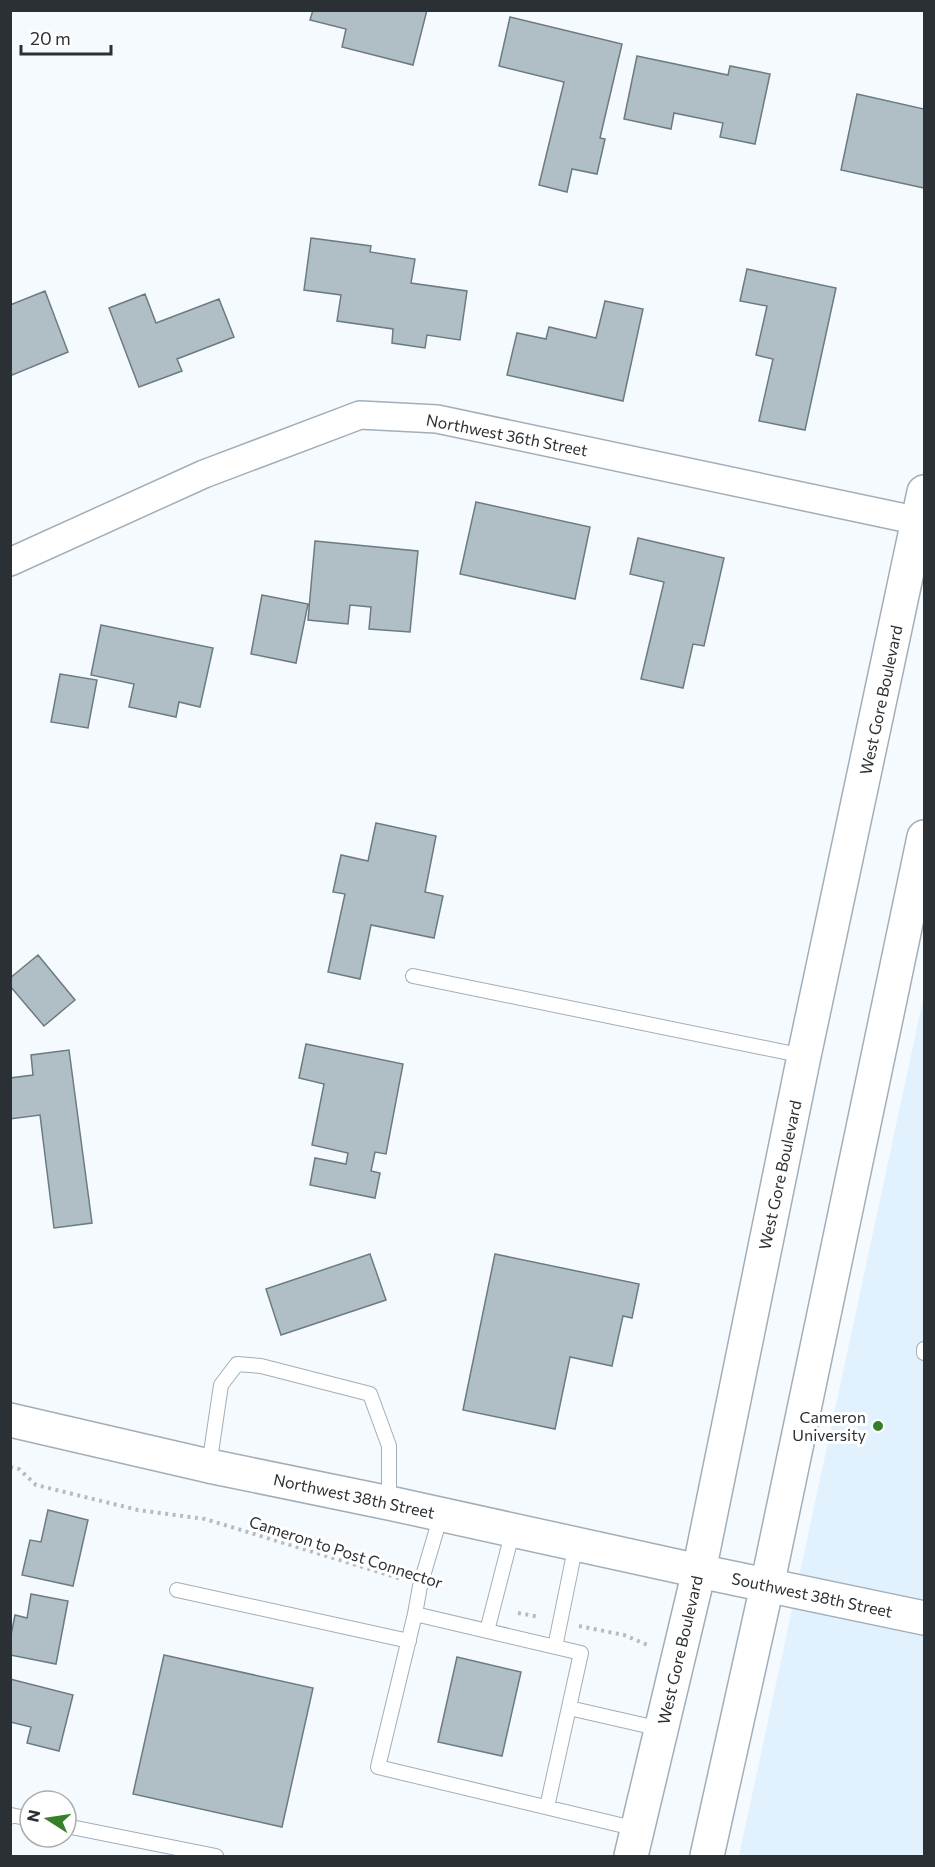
<svg xmlns="http://www.w3.org/2000/svg" width="935" height="1867" font-family="Commissioner,sans-serif">
<rect width="100%" height="100%" fill="#f5fafe"/>
<path fill="#e2f1fe" d="M 924,995 L 924,1856 L 739,1856 Z"/>
<path fill="#afbfc5" stroke="#6c7b81" stroke-width="1.5" d="M 313,10 L 427,10 L 413,65 L 342,47 L 346,29 L 310,20 Z
M 510,17 L 622,44 L 600,138 L 605,139 L 597,174 L 572,169 L 567,192 L 539,185 L 564,82 L 499,66 Z
M 637,56 L 728,75 L 730,66 L 770,74 L 755,144 L 720,137 L 723,123 L 674,113 L 671,129 L 624,119 Z
M 857,94 L 924,109 L 924,188 L 841,170 Z
M 311,238 L 371,246 L 370,252 L 415,259 L 411,283 L 467,291 L 460,340 L 427,335 L 425,348 L 392,343 L 393,329 L 337,321 L 341,295 L 304,290 Z
M 747,269 L 836,288 L 805,430 L 759,421 L 773,359 L 756,355 L 767,306 L 740,301 Z
M 45,291 L 68,352 L 10,376 L 10,305 Z
M 145,294 L 156,323 L 219,299 L 234,337 L 177,359 L 182,371 L 139,387 L 109,308 Z
M 605,301 L 643,309 L 623,401 L 507,375 L 517,333 L 546,339 L 549,327 L 596,338 Z
M 476,502 L 590,527 L 575,599 L 460,574 Z
M 638,538 L 724,558 L 704,646 L 693,644 L 683,688 L 641,679 L 664,582 L 630,574 Z
M 315,541 L 418,551 L 410,632 L 369,629 L 371,607 L 350,605 L 348,624 L 308,620 Z
M 262,595 L 308,604 L 296,663 L 251,654 Z
M 101,625 L 213,648 L 200,707 L 179,702 L 176,717 L 129,707 L 134,684 L 91,675 Z
M 60,674 L 97,680 L 88,728 L 51,722 Z
M 376,823 L 436,836 L 425,892 L 443,896 L 434,938 L 371,925 L 360,979 L 328,972 L 345,894 L 333,892 L 341,855 L 368,861 Z
M 38,955 L 75,1000 L 44,1026 L 10,986 L 10,978 Z
M 306,1044 L 403,1064 L 386,1154 L 375,1152 L 371,1171 L 380,1173 L 375,1198 L 310,1185 L 315,1158 L 346,1164 L 348,1153 L 312,1145 L 324,1084 L 299,1078 Z
M 69,1050 L 92,1223 L 54,1228 L 40,1115 L 10,1119 L 10,1078 L 33,1075 L 31,1055 Z
M 370,1254 L 386,1300 L 281,1335 L 266,1289 Z
M 495,1254 L 639,1284 L 632,1318 L 623,1316 L 612,1366 L 570,1357 L 555,1429 L 463,1410 Z
M 48,1510 L 88,1520 L 73,1586 L 22,1575 L 30,1540 L 41,1542 Z
M 31,1594 L 68,1601 L 56,1664 L 10,1655 L 10,1640 L 15,1615 L 27,1618 Z
M 164,1655 L 313,1688 L 282,1827 L 133,1794 Z
M 457,1657 L 521,1672 L 502,1756 L 438,1742 Z
M 10,1679 L 73,1695 L 59,1751 L 27,1743 L 31,1727 L 10,1722 Z"/>
<g fill="none" stroke-linecap="round" stroke-linejoin="round">
<defs>
<path id="service" d="M 413,976 L 804,1056
M 924,1349 L 924,1353
M 209,1466 L 221,1385 L 237,1364 L 261,1366 L 370,1394 L 389,1446 L 389,1503
M 177,1590 L 409,1641
M 415,1614 L 420,1586 L 441,1515
M 487,1631 L 513,1530
M 555,1647 L 576,1544
M 569,1708 L 661,1729
M 547,1807 L 581,1653 L 415,1614 L 378,1767 L 637,1829
M 10,1817 L 11,1815 L 30,1819
M 66,1826 L 216,1856"/>
<path id="minor" d="M 10,562 L 204,474 L 360,415 L 437,419 L 924,522"/>
<path id="secondary" d="M 10,1420 L 209,1466 L 389,1503 L 699,1571 L 924,1618
M 631,1856 L 699,1571 L 804,1056 L 924,492
M 707,1856 L 767,1586 L 924,837"/>
</defs>
<use href="#service" stroke="#a2aeb8" stroke-width="16"/>
<use href="#minor" stroke="#a2aeb8" stroke-width="30"/>
<use href="#secondary" stroke="#a2aeb8" stroke-width="36"/>
<path stroke="#b7bcc0" stroke-width="4" stroke-dasharray="3 4.5" stroke-linecap="butt" d="M 10,1467 L 19,1469 L 36,1485 L 138,1510 L 205,1519 L 402,1579
M 518,1613 L 540,1617
M 579,1626 L 624,1635 L 650,1646"/>
<use href="#service" stroke="#fff" stroke-width="14"/>
<use href="#minor" stroke="#fff" stroke-width="27"/>
<use href="#secondary" stroke="#fff" stroke-width="33"/>
</g>
<circle fill="#368128" stroke="#fff" stroke-width="2" cx="878" cy="1426" r="6"/>
<g text-anchor="middle" stroke-width="6" stroke-linejoin="round" paint-order="stroke">
<g font-size="16" fill="#2b3034" stroke="#fff">
<text transform="translate(507 435) rotate(11)" y="6">Northwest 36th Street</text>
<text transform="translate(881 700) rotate(-78)" y="6">West Gore Boulevard</text>
<text transform="translate(780 1175) rotate(-78)" y="6">West Gore Boulevard</text>
<text transform="translate(354 1496) rotate(12)" y="6">Northwest 38th Street</text>
<text transform="translate(346 1552) rotate(18)" y="6">Cameron to Post Connector</text>
<text transform="translate(812 1595) rotate(12)" y="6">Southwest 38th Street</text>
<text transform="translate(680 1650) rotate(-77)" y="6">West Gore Boulevard</text>
</g>
<g font-size="16" fill="#2b3034" stroke="#fff" text-anchor="end">
<text x="866" y="1423">Cameron<tspan x="866" dy="18">University</tspan></text>
</g>
</g>
<rect width="935" height="1867" fill="none" stroke="#2b3034" stroke-width="24"/>
<g transform="translate(48 1819) rotate(282)"><circle r="28" fill="#ffffff" stroke="#aaacae" stroke-width="1.5"/>
<path d="M0-4.5L10 22L0 15L-10 22Z" fill="#368128"/>
<text y="-9" font-size="16" font-weight="bold" text-anchor="middle" fill="#2b3034">N</text>
</g>
<path d="M21 45v9h90v-9" fill="none" stroke="#2b3034" stroke-width="3"/>
<text x="30" y="45" font-size="18" fill="#2b3034" stroke="#ffffff" stroke-width="4.5" paint-order="stroke">20 m</text>
</svg>
